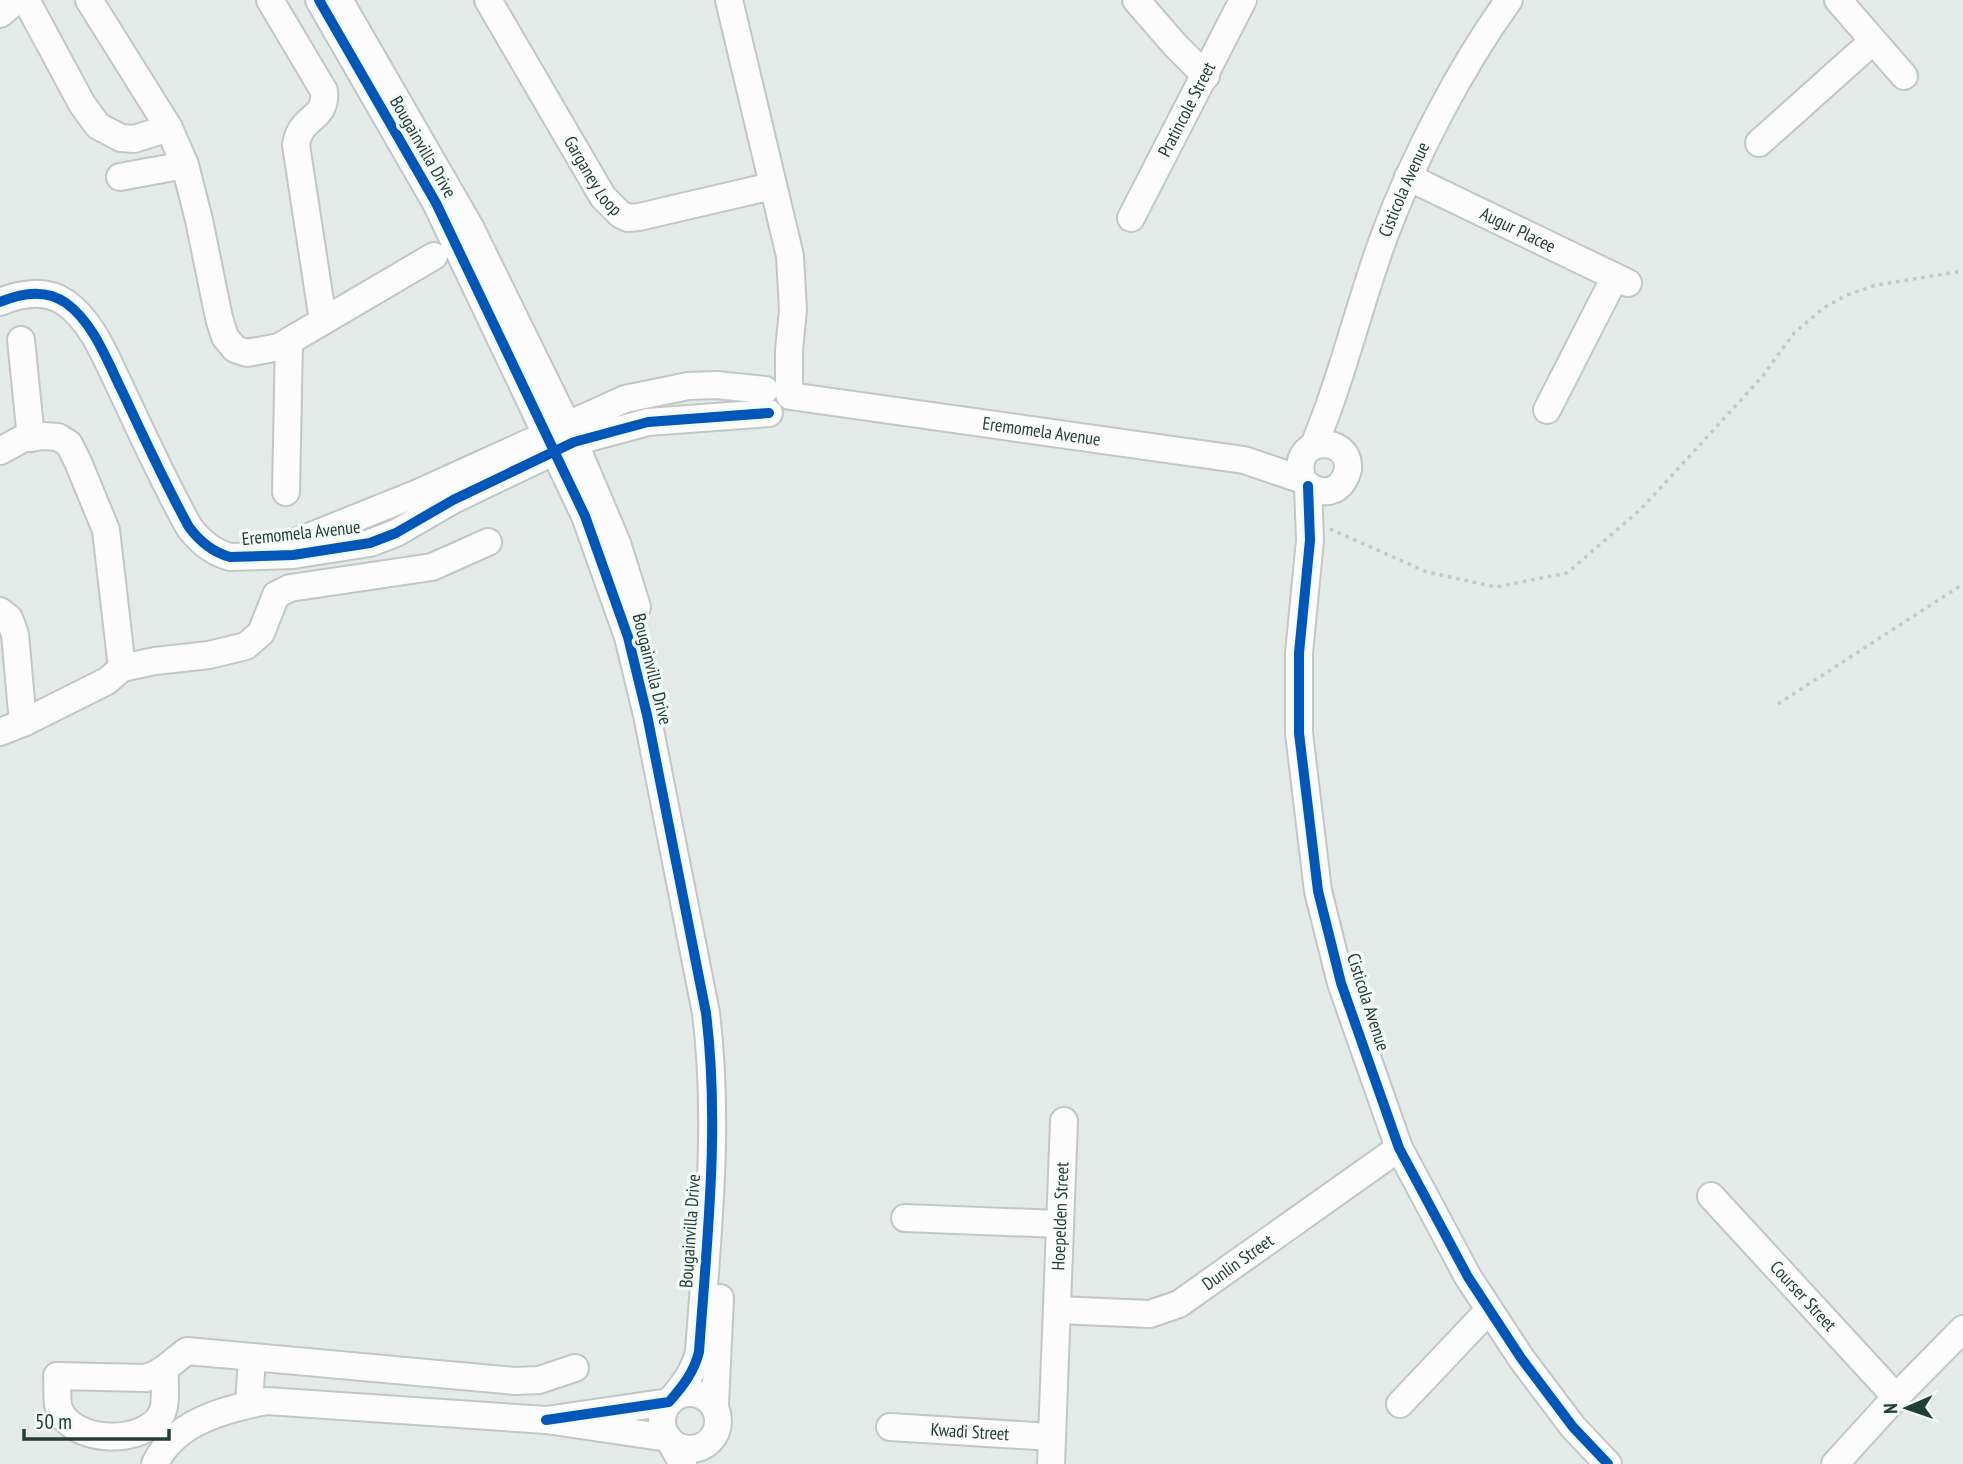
<svg xmlns="http://www.w3.org/2000/svg" width="1963" height="1464" font-family="'PT Sans Narrow',sans-serif">
<rect width="100%" height="100%" fill="#e4eae7"/>
<g fill="none" stroke-linecap="round" stroke-linejoin="round">
<defs>
<g id="minor">
<path d="M 26,0 L 82,104 L 98,126 L 121,138 L 134,139 L 169,128"/>
<path d="M 89,0 L 169,128 L 185,165 L 199,220 L 219,318 L 225,337 L 235,349 L 247,353 L 279,347 L 434,256"/>
<path d="M 270,0 L 324,91 C 327,121 300,115 296,145 L 323,321"/>
<path d="M 319,0 L 436,203 L 585,516 L 628,637 L 647,715 L 706,1013 C 720,1126 707,1239 699,1352 C 694,1372 683,1386 669,1402 L 546,1420"/>
<path id="s1" d="M 488,0 L 603,197 L 620,214 L 628,218 L 639,217 L 772,186"/>
<path d="M 729,0 L 790,256 L 793,310 L 789,350 L 789,394"/>
<path d="M 1136,0 L 1175,45 L 1206,76"/>
<path d="M 1838,0 L 1904,76"/>
<path d="M 342,5 L 470,227 L 567,425 L 617,543 L 637,607"/>
<path d="M 0,14 L 17,0"/>
<path d="M 1759,143 L 1873,41"/>
<path d="M 120,177 L 185,165"/>
<path id="s2" d="M 1408,177 L 1628,283"/>
<path id="s3" d="M 1131,218 L 1243,0"/>
<path d="M 0,302 C 21,293 46,289 66,303 C 94,323 108,363 123,393 C 144,438 165,484 189,527 C 200,542 212,552 230,557 L 293,555 L 370,543 L 396,533 L 453,500 L 574,442 L 648,422 L 769,413"/>
<path d="M 21,340 L 31,438"/>
<path id="s4" d="M 790,396 L 1244,460 L 1303,480 C 1313,492 1330,496 1341,484 C 1345,479 1347,474 1348,469 C 1350,432 1287,437 1303,480"/>
<path d="M 1547,410 L 1615,277"/>
<path id="s5" d="M 1314,445 C 1343,376 1359,304 1385,234 C 1415,155 1460,68 1509,0"/>
<path d="M 0,451 L 22,439 L 43,436 L 58,437 L 69,444 L 78,462 L 106,530 L 122,668"/>
<path d="M 1308,486 L 1310,540 L 1299,653 L 1299,733 L 1318,891 L 1341,983 L 1399,1148 L 1468,1277 L 1521,1358 L 1573,1427 L 1608,1464"/>
<path d="M 286,492 L 289,341"/>
<path d="M 281,548 L 418,493 L 625,399 L 688,386 L 717,385 L 765,390"/>
<path d="M 0,611 L 9,618 L 15,634 L 23,723 L 0,732"/>
<path d="M 23,723 L 107,681 L 122,668 L 155,661 L 209,655 L 246,646 L 261,633 L 276,595 L 290,588 L 432,567 L 488,542"/>
<path id="s6" d="M 1711,1196 L 1896,1397"/>
<path d="M 905,1218 L 1059,1224"/>
<path id="s7" d="M 1057,1310 L 1150,1314 L 1179,1304 L 1399,1148"/>
<path d="M 165,1369 C 164,1382 167,1402 162,1413 C 145,1446 73,1444 59,1409 C 56,1400 58,1386 57,1376 L 146,1378 C 163,1373 173,1361 187,1351 L 515,1381 L 539,1380 L 575,1368"/>
<circle cx="690" cy="1421" r="28"/>
<path d="M 249,1404 L 252,1357"/>
<path d="M 715,1404 L 720,1298"/>
<path d="M 1400,1404 L 1489,1310"/>
<path id="s8" d="M 890,1427 L 1052,1437"/>
<path d="M 155,1464 C 174,1422 225,1409 267,1401 L 546,1420 L 668,1438 L 683,1464"/>
<path id="s9" d="M 1051,1464 L 1064,1121"/>
<path d="M 1835,1464 L 1896,1397 L 1963,1329"/>
</g>
</defs>
<use href="#minor" stroke="#c1c7c4" stroke-width="30"/>
<path stroke="#c1cac7" stroke-width="3.5" stroke-dasharray="3.5 5" stroke-linecap="butt" d="M 1330,529 L 1427,572 L 1496,587 L 1567,573 L 1641,509 L 1762,377 L 1794,333 L 1825,307 L 1847,295 L 1876,285 L 1963,271
M 1778,704 L 1963,584"/>
<use href="#minor" stroke="#fbfcfb" stroke-width="26"/>
<defs>
<path id="cycleway" d="M 319,0 L 436,203 L 585,516 L 628,637 L 647,715 L 706,1013 C 720,1126 707,1239 699,1352 C 694,1372 683,1386 669,1402 L 546,1420
M 0,302 C 21,293 46,289 66,303 C 94,323 108,363 123,393 C 144,438 165,484 189,527 C 200,542 212,552 230,557 L 293,555 L 370,543 L 396,533 L 453,500 L 574,442 L 648,422 L 769,413
M 1308,486 L 1310,540 L 1299,653 L 1299,733 L 1318,891 L 1341,983 L 1399,1148 L 1468,1277 L 1521,1358 L 1573,1427 L 1608,1464"/>
</defs>
<use href="#cycleway" stroke="#f2f9f6" stroke-width="15"/>
<use href="#cycleway" stroke="#0057b8" stroke-width="10"/>
</g>
<g text-anchor="middle" stroke-width="7" stroke-linejoin="round" paint-order="stroke">
<g font-size="18" fill="#203f37" stroke="#f2f9f6">
<text dy="6" stroke="none"><textPath href="#s3" startOffset="122">Pratincole Street</textPath></text>
<text transform="translate(423 147) rotate(60)" y="6">Bougainvilla Drive</text>
<text dy="6" stroke="none"><textPath href="#s1" startOffset="205">Garganey Loop</textPath></text>
<text dy="6" stroke="none"><textPath href="#s5" startOffset="271">Cisticola Avenue</textPath></text>
<text dy="6" stroke="none"><textPath href="#s2" startOffset="122">Augur Placee</textPath></text>
<text dy="6" stroke="none"><textPath href="#s4" startOffset="254">Eremomela Avenue</textPath></text>
<text transform="translate(301 533) rotate(-6)" y="6">Eremomela Avenue</text>
<text transform="translate(652 669) rotate(76)" y="6">Bougainvilla Drive</text>
<text transform="translate(1368 1002) rotate(72)" y="6">Cisticola Avenue</text>
<text dy="6" stroke="none"><textPath href="#s9" startOffset="248">Hoepelden Street</textPath></text>
<text transform="translate(690 1231) rotate(-86)" y="6">Bougainvilla Drive</text>
<text dy="6" stroke="none"><textPath href="#s7" startOffset="196">Dunlin Street</textPath></text>
<text dy="6" stroke="none"><textPath href="#s6" startOffset="136">Courser Street</textPath></text>
<text dy="6" stroke="none"><textPath href="#s8" startOffset="80">Kwadi Street</textPath></text>
</g>
</g>
<g transform="translate(1907 1408) rotate(268)" stroke="#f2f9f6" stroke-width="5" paint-order="stroke">
<path d="M0-5L12 26L0 18L-12 26Z" fill="#203f37"/>
<text y="-10" font-size="19" font-weight="bold" text-anchor="middle" fill="#203f37">N</text>
</g>
<path d="M24 1429v10h145v-10" fill="none" stroke="#203f37" stroke-width="3.5"/>
<text x="35" y="1429" font-size="21" fill="#203f37" stroke="#f2f9f6" stroke-width="5" paint-order="stroke">50 m</text>
</svg>
